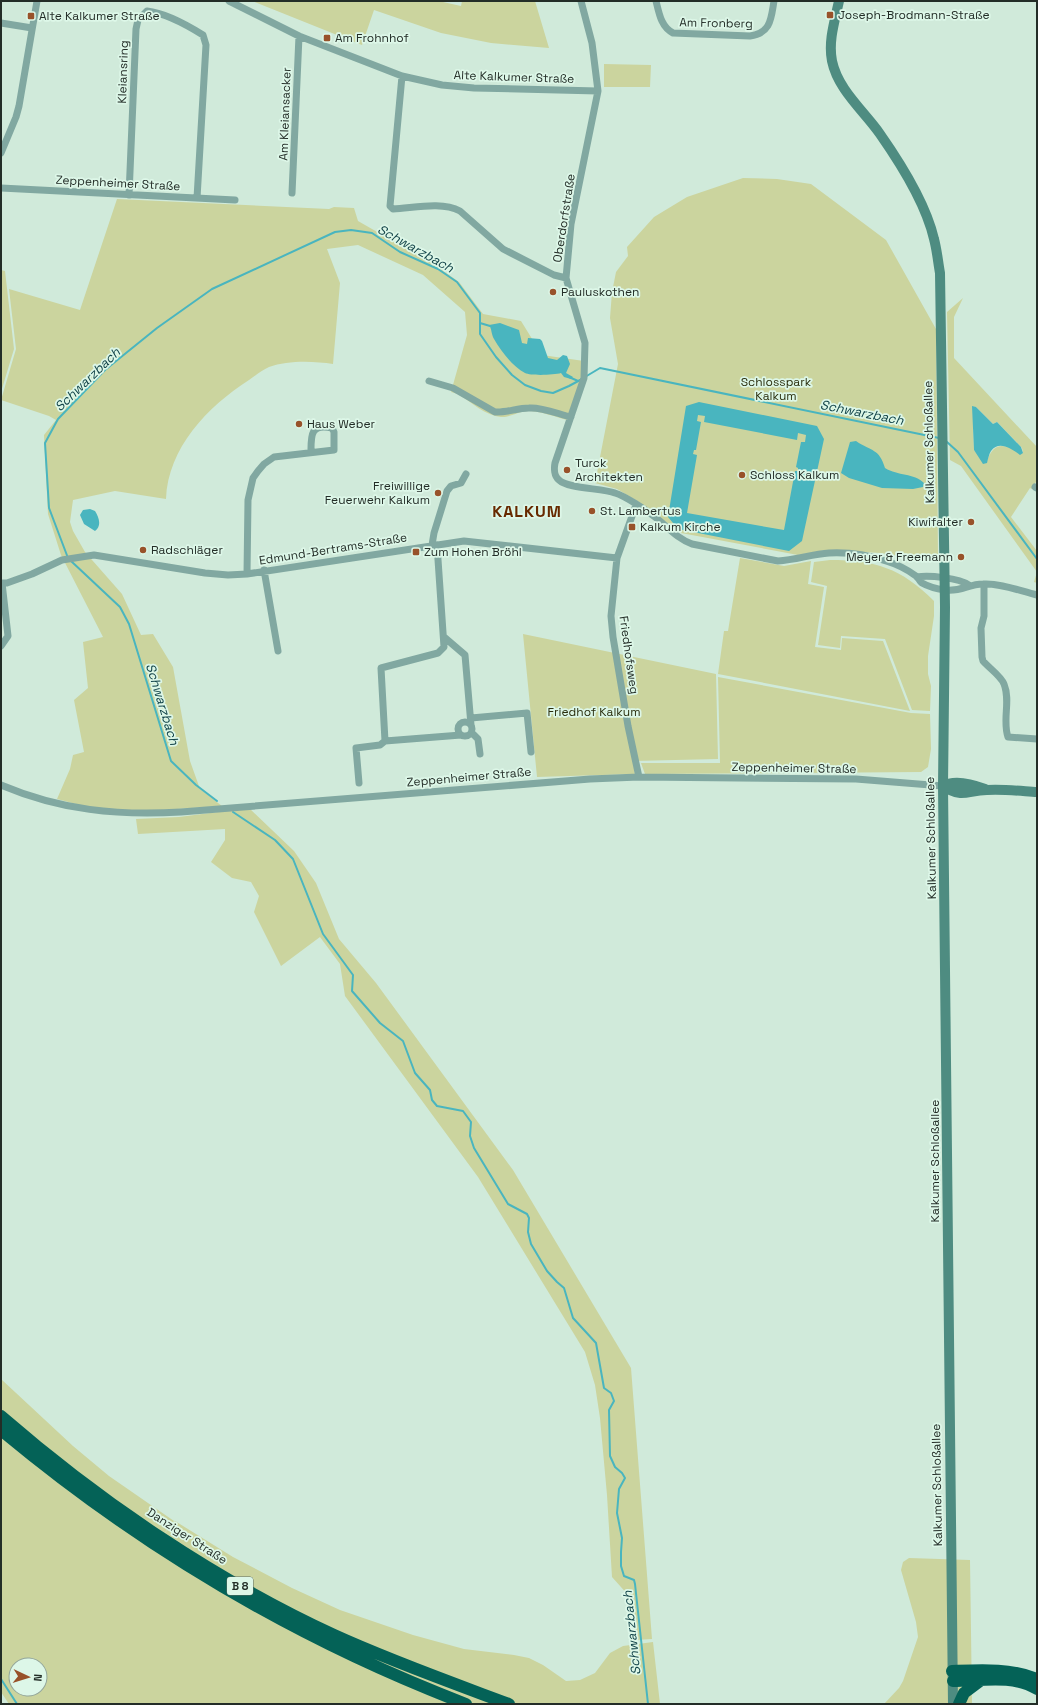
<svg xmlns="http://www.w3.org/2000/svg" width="1038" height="1705" font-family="'Space Grotesk',sans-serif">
<rect width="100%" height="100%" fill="#d0eada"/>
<path fill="#cbd49e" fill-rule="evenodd" d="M 252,1 L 443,1 L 443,2 L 461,6 L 462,1 L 535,1 L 549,48 L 491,43 L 441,33 L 374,10 L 362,45 Z
M 604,64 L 651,65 L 650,87 L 604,87 Z
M 743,178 L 777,179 L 811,184 L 886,240 L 936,329 L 938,555 L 931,562 L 881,553 L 826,550 L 798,555 L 681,533 L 639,502 L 617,489 L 595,483 L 618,364 L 610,318 L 612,292 L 616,272 L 628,256 L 627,247 L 654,217 L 687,197 Z
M 117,199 L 329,209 L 334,207 L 354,208 L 358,221 L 435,265 L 459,282 L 483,314 L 521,321 L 542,355 L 584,361 L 579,386 L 567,420 C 555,417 541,411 528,411 C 519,411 509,418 501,417 C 486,416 471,402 458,394 L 451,392 L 467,335 L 465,312 L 423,275 L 358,245 L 327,249 L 340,283 L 333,364 C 314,361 288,360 269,367 C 262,370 255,376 249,380 C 207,407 168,448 166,499 L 115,491 L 73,500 L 70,522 L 73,531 L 85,552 L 122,594 L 141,635 L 153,634 L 173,667 L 190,761 L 200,789 L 222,806 L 148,811 L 95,809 L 57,799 L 70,769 L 73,755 L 84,752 L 74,700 L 88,688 L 83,642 L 103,637 L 61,555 L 48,514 L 44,435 L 56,420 L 49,416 L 1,400 L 16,349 L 9,289 L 80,310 Z
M 1,270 L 5,271 L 14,349 L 1,392 Z
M 963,298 L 954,317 L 954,358 L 1037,447 L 1037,480 L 1032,489 L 1030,488 L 1011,517 L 1037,551 L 1037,583 L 1034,582 L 1037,572 L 961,466 L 950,460 L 947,312 ZM 976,407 L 993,424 L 997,422 L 1022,448 L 1023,453 C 1006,446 995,439 987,461 L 974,450 L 973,426 Z
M 740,558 L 784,566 L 811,561 L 808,584 L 824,587 L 815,647 L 841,650 L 842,638 L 883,641 L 910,711 L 718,674 L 724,631 L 728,631 Z
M 830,560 C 875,560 901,568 934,601 L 934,616 L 928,656 L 928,674 L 931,686 L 930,711 L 912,710 L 885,639 L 841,636 L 840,648 L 818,645 L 827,586 L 811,582 L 814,562 Z
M 523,634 L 716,674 L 718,759 L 633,761 L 635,774 L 537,777 Z
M 718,677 L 911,713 L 930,714 L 931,749 L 928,767 L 921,772 L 645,774 L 641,763 L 720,763 Z
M 249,808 L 294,851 L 316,883 L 339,939 L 376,983 L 513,1170 L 631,1368 L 652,1639 L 636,1640 L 629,1596 L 612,1577 L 607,1495 L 600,1418 L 595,1385 L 585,1352 L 478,1177 L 345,996 L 340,964 L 320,937 L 281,966 L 254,912 L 259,896 L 251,882 L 232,878 L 211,862 L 225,840 L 225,829 L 138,834 L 136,819 L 179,817 Z
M 1,1379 L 73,1446 L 109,1476 L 174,1521 L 160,1539 L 175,1521 L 233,1557 L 292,1588 L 340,1610 L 413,1635 L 464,1649 L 514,1655 L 529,1658 L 543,1665 L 566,1681 L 580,1680 L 595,1673 L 610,1653 L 623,1646 L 653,1642 L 660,1704 L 9,1704 L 1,1692 ZM 16,1665 L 40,1665 L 40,1689 L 16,1689 Z
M 909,1558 L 970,1560 L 972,1704 L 884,1704 L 899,1688 L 903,1681 L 918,1637 L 916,1622 L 901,1570 L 903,1562 Z"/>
<path fill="#49b5bf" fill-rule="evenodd" d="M 500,323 L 519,330 L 522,343 L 527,344 L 528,338 L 540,339 L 542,341 L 548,358 L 557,360 L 563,355 L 567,356 L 570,364 L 566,373 L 573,377 L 571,379 L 564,377 L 561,373 C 554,375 531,376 525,373 C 512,366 501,351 494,339 C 491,334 492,329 489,325 Z
M 699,402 L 817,426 L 824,439 L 802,541 L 789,551 L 678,529 L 668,517 L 686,406 ZM 698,415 L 705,416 L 704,422 L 797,440 L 798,433 L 806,435 L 805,442 L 801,442 L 796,467 L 798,468 L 798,471 L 795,471 L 784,530 L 687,513 L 697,455 L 693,454 L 694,450 L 696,450 L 701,422 L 697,421 Z
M 972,406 L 976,407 L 993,424 L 997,422 L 1021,447 L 1023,453 L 1020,455 C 1012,449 999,440 991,451 C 989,454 988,459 987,463 L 983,464 L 974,450 Z
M 856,441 C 872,452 879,448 885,468 C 898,476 914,473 924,483 L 923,487 L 913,489 L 882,488 L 849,478 L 841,473 L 850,442 Z
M 90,509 L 95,511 C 99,517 102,526 95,531 L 84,524 L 80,515 L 83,510 Z"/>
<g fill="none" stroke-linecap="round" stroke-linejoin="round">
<path stroke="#49b5bf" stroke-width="2" d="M 480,323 L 490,326
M 569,377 L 578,381
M 585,377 L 600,368 L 939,438
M 947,442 L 958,452 L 1037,559
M 68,558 L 49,508 L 45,443 L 58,419 L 105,370 L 157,328 L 212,289 L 335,232 L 351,230 L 372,233 L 400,252 L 438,269 L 457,282 L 480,313 L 480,334 L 496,357 L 512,375 L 525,385 L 541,391 L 553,393 L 569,386 L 582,379
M 71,561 L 120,607 L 129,624 L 171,761 L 196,785 L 217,801
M 233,812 L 275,840 L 293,859 L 323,934 L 353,975 L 352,991 L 380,1023 L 403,1041 L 415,1073 L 430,1090 L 432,1100 L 437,1106 L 463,1111 L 471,1122 L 470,1136 L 474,1148 L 508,1204 L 527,1214 L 529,1218 L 528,1232 L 531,1244 L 547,1271 L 557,1282 L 564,1288 L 573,1318 L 596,1343 L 604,1388 L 611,1393 L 614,1401 L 609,1410 L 610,1456 L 615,1467 L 622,1473 L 625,1478 L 619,1489 L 617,1513 L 622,1538 L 621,1552 L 621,1566 L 624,1576 L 634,1580 L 635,1584 L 648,1704
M 1,1679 L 17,1704"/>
<path stroke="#81a8a1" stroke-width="7" d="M 229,1 L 299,36 L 402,76 L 442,85 L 474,88 L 598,91
M 581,1 L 592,43 L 598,91 L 571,224 L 566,278 L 585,343 L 584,378 L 555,463 C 554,468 554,476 559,480 C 568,489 602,488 615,493 C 625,496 646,510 655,517 C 668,527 676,538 692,544 L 778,561 C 796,560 812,554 829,553 C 848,552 868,555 886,561 C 896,564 908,570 916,576 C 919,578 919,581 922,583 C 929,587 938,589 945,590 C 962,592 968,584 983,584 C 1001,583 1020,591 1037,595
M 656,1 C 659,13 661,27 673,33 L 750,36 C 771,33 771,19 774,1
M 1,23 L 32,28
M 402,76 L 390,206 L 393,209 C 414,208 441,201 460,211 L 503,249 L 554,275 L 566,278
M 1,153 L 16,117 L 19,106 L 37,1
M 1,188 L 235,200
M 292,193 L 299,36
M 129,195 L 136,29 L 138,20 L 147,11 C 166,13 187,25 203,35 L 206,45 L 197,198
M 429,381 L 453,388 L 495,412 C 506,413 517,408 529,408 C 542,407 558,414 571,417
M 1035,487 L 1037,488
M 636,505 L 617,558 L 611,616 L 613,637 L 628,726 L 639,777
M 432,545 L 434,533 L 447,491 L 451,486 L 461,483 L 466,474
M 264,570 L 278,651
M 247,574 L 248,500 L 253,478 L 258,471 L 264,464 L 274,457 L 334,450 L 334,432 L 332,428 C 310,423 311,436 311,452
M 917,577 C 929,575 959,578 969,585
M 1,583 L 7,583 L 32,574 L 62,560 L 94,555 L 205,573 L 228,575 L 247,574 L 464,541 L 617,558
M 984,584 L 984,616 L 981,628 L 982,657 L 983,661 C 989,668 1001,676 1004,684 C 1011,701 1002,720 1008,737 L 1037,739
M 444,637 L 465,655 L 471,725
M 1,646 L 8,636 L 2,583
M 471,718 L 527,713 L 531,752
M458 729a7 7 0 1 1 14 0a7 7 0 1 1-14 0Z
M 472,733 L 478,739 L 480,754
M 385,741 L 381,668 L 438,653 L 444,647 L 437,545
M 359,783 L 356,748 L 380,745 L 385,741 L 461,735
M 1,785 C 60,810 118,816 181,812 L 590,779 L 639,777 L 856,779 L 943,786"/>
<path stroke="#4e8c81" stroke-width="10" d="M 839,1 C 835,20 828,41 832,61 C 838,90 864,111 880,134 C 901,164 926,204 934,239 C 937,250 938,262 940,273 L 945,607 L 943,786 L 953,1704
M 943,786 C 963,799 967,790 987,790 C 1004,789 1021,791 1037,792
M 943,786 C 955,779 972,784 985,789"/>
<path stroke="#046257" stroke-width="12" d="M 1,1416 C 100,1502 215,1580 334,1635 C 391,1661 450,1682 509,1704
M 1,1430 C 140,1546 296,1639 466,1704
M 952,1671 C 980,1670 1011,1668 1037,1679
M 953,1681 C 980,1681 1013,1674 1037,1689
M 959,1704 L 964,1693 L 980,1681"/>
</g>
<g fill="#98522a" stroke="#ddf7e8" stroke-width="1.5">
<rect x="826" y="11" width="8" height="8" rx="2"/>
<rect x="27" y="12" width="8" height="8" rx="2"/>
<rect x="323" y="34" width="8" height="8" rx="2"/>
<circle cx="553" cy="292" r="4"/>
<circle cx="299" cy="424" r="4"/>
<circle cx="567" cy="470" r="4"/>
<circle cx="742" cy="475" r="4"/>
<circle cx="438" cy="493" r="4"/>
<circle cx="592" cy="511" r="4"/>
<circle cx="971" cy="522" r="4"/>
<rect x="628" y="523" width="8" height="8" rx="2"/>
<circle cx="143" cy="550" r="4"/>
<rect x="412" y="548" width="8" height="8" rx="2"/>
<circle cx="961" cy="557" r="4"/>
</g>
<g text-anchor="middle" stroke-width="3.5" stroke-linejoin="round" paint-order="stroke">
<rect fill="#ddf7e8" stroke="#5b6a61" stroke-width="1" x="227" y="1577" width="26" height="18" rx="3"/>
<g font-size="11" font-weight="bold" fill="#232d27">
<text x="240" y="1590">B 8</text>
</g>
<g font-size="12" fill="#232d27" stroke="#ddf7e8" text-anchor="start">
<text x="838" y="19">Joseph-Brodmann-Straße</text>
<text x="39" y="20">Alte Kalkumer Straße</text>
<text x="335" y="42">Am Frohnhof</text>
<text x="561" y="296">Pauluskothen</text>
<text x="307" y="428">Haus Weber</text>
<text x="575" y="467">Turck<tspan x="575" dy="14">Architekten</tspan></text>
<text x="750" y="479">Schloss Kalkum</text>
<text x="430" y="490" text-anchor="end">Freiwillige<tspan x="430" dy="14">Feuerwehr Kalkum</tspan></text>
<text x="600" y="515">St. Lambertus</text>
<text x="963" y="526" text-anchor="end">Kiwifalter</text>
<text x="640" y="531">Kalkum Kirche</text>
<text x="151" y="554">Radschläger</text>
<text x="424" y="556">Zum Hohen Bröhl</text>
<text x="953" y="561" text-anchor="end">Meyer &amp; Freemann</text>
</g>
<g font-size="12" fill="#232d27" stroke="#ddf7e8">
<text transform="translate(716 23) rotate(1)" y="4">Am Fronberg</text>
<text transform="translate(123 72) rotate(-88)" y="4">Kleiansring</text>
<text transform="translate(514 77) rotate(2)" y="4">Alte Kalkumer Straße</text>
<text transform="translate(285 114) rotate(-88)" y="4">Am Kleiansacker</text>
<text transform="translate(118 183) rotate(3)" y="4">Zeppenheimer Straße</text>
<text transform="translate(564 218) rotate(-81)" y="4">Oberdorfstraße</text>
<text transform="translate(929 442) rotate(-91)" y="4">Kalkumer Schloßallee</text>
<text transform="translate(333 549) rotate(-9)" y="4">Edmund-Bertrams-Straße</text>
<text transform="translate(629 655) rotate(82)" y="4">Friedhofsweg</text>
<text transform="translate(794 768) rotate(1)" y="4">Zeppenheimer Straße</text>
<text transform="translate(469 777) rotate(-5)" y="4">Zeppenheimer Straße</text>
<text transform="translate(931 838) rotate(-91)" y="4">Kalkumer Schloßallee</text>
<text transform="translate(935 1161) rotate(-90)" y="4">Kalkumer Schloßallee</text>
<text transform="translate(937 1485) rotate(-91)" y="4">Kalkumer Schloßallee</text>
<text transform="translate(187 1536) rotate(33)" y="4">Danziger Straße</text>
</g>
<g font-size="12" fill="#2a2e0d" stroke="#ddf7e8">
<text x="776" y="386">Schlosspark<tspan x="776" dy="14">Kalkum</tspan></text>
<text x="594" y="716">Friedhof Kalkum</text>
</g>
<g font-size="13" font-style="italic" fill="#114247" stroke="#ddf7e8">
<text transform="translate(416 248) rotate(29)" y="5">Schwarzbach</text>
<text transform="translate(87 379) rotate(-44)" y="5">Schwarzbach</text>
<text transform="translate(862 412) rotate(11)" y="5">Schwarzbach</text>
<text transform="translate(163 704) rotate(73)" y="5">Schwarzbach</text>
<text transform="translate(631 1633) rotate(-96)" y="5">Schwarzbach</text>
</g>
<g font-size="16" font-weight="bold" letter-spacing="1" fill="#672a00" stroke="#ddf7e8">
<text x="527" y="517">KALKUM</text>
</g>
</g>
<rect width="1038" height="1705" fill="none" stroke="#232d27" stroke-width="4"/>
<g transform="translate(28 1677) rotate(94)"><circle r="19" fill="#ddf7e8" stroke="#93a69b"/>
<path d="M0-3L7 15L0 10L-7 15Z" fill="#98522a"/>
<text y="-6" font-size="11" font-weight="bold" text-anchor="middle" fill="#232d27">N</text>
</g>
</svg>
